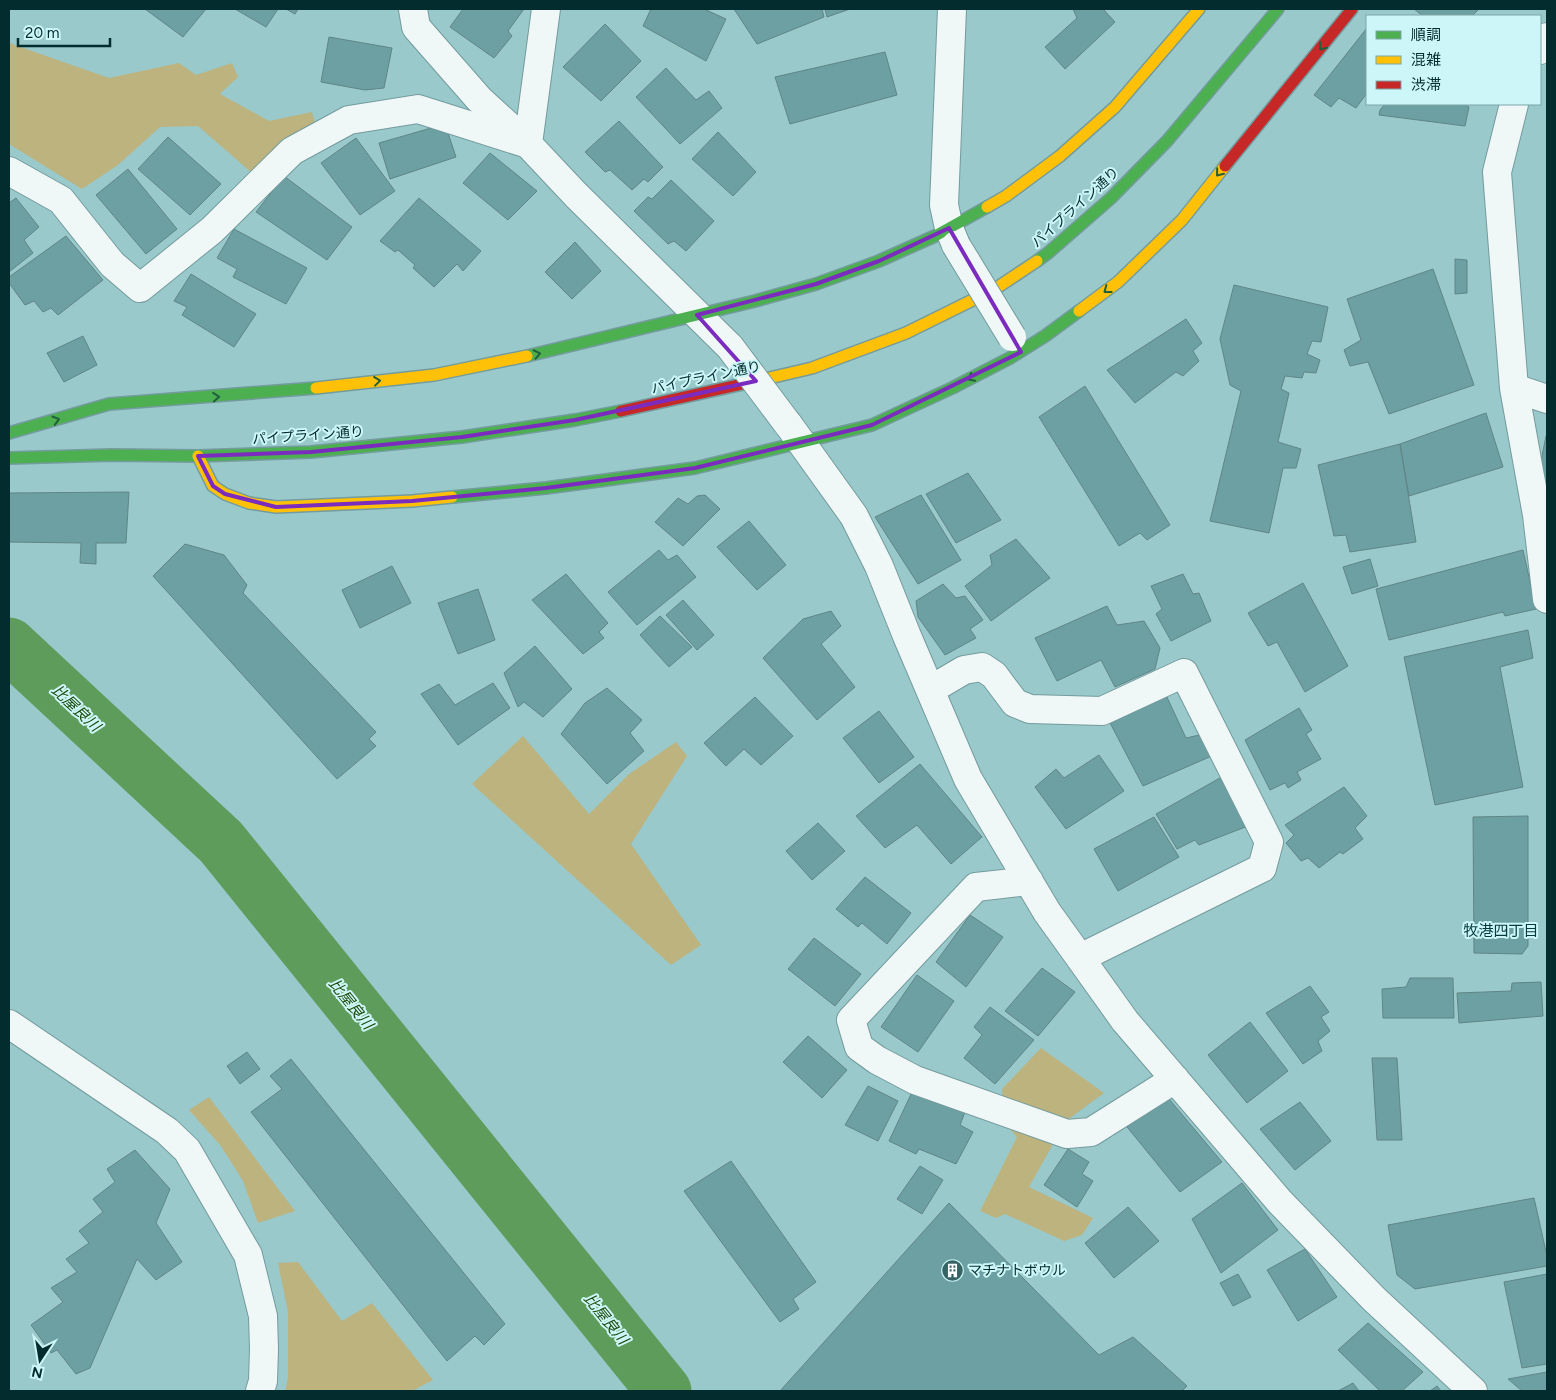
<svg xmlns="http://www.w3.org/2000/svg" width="1556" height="1400" font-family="Figtree,'Noto Sans JP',sans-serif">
<rect width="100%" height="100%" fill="#99c9cb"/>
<path fill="#bcb37f" d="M 9,41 L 12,44 L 109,78 L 179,63 L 196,75 L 232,63 L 238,77 L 220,94 L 269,121 L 312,112 L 315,124 L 252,173 L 198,126 L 160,127 L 118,165 L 82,189 L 9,144 Z
M 523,736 L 589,814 L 629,774 L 676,742 L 687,756 L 631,844 L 701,945 L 671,965 L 472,784 Z
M 1041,1048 L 1104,1093 L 1066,1121 L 1029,1187 L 1093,1218 L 1082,1235 L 1064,1241 L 1005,1214 L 996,1218 L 980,1211 L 1017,1137 L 1005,1123 L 1002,1089 Z
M 209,1097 L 295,1211 L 258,1223 L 243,1181 L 221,1146 L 189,1110 Z
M 298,1262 L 342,1321 L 372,1303 L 433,1380 L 412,1391 L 285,1391 L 288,1378 L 288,1312 L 278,1263 Z"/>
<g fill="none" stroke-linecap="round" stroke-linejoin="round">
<path stroke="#5e9c5c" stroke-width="55" d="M 9,645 L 221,842 L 664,1391"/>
</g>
<path fill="#6ca0a2" stroke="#618586" d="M 145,9 L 206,9 L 183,37 Z
M 235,9 L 278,9 L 266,27 Z
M 286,9 L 298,9 L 295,14 Z
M 463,9 L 524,9 L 508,31 L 512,36 L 494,58 L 450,27 Z
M 651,9 L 704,9 L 726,19 L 706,61 L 643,26 Z
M 734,9 L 822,9 L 824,17 L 757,44 Z
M 825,9 L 850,9 L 827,17 Z
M 1073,9 L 1103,9 L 1115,22 L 1065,69 L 1045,47 L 1077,18 Z
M 1414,9 L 1479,9 L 1472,16 L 1423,16 Z
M 605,24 L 641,61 L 601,101 L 563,67 Z
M 1367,28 L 1367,93 L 1356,108 L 1339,98 L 1331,107 L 1314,95 Z
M 329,37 L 392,48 L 384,88 L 365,90 L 321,82 Z
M 885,52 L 897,95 L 790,124 L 775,77 Z
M 666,68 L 696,100 L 709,91 L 722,108 L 680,144 L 636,97 Z
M 1385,104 L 1464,104 L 1469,107 L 1465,126 L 1379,115 L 1380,110 Z
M 619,121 L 663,167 L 648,182 L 644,179 L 632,190 L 610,170 L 605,172 L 585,152 Z
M 445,124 L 456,157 L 390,179 L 379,143 Z
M 718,132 L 756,172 L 733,196 L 692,159 Z
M 168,137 L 221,184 L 190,215 L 138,169 Z
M 356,138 L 395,191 L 360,215 L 321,163 Z
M 490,153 L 537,191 L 508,220 L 463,183 Z
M 128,169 L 177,229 L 146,254 L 96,195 Z
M 284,176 L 352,227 L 327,260 L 256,212 Z
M 671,180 L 714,221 L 686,251 L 674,241 L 668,244 L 634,211 L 648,197 L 652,199 Z
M 16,198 L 39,227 L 24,240 L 33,253 L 9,272 L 9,203 Z
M 419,198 L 481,251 L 463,271 L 457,264 L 434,287 L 413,268 L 415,265 L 398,250 L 395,252 L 380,241 Z
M 234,229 L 307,268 L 286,304 L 233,277 L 237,269 L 217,258 Z
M 66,236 L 103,280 L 58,315 L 51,308 L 43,312 L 34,301 L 25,305 L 9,283 L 9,277 Z
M 575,242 L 601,271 L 572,299 L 545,272 Z
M 1455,259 L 1467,260 L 1467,293 L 1455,294 Z
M 1433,269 L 1474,385 L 1389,414 L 1368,362 L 1350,366 L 1344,350 L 1361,340 L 1347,299 Z
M 191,274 L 256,314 L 234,347 L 182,315 L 187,307 L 174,301 Z
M 1234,285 L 1328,307 L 1321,342 L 1312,341 L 1307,354 L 1320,360 L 1316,373 L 1304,372 L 1302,378 L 1285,376 L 1281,389 L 1289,393 L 1278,442 L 1301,449 L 1296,468 L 1283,468 L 1269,533 L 1210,521 L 1241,391 L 1230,385 L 1220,339 Z
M 1186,319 L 1202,343 L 1193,351 L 1199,361 L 1183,376 L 1176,372 L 1135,403 L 1107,370 Z
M 83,336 L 97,365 L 64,382 L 47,353 Z
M 1085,386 L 1170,525 L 1147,540 L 1140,533 L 1119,546 L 1039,417 Z
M 1486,413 L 1503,467 L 1409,496 L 1400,444 Z
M 1546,436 L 1547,436 L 1547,496 L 1540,466 Z
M 1400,444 L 1416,542 L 1350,552 L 1346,535 L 1334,536 L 1318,465 Z
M 968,473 L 1001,520 L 956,543 L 926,494 Z
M 129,492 L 126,543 L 96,543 L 96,564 L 80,563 L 81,543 L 9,542 L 9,493 Z
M 705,495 L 720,509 L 683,546 L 655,522 L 678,498 L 688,504 L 697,496 Z
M 921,495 L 961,560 L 918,584 L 875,517 Z
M 749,521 L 786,565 L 757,590 L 717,547 Z
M 1016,539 L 1050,578 L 991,621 L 965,586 L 992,565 L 990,555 Z
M 185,544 L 224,555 L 247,585 L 243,593 L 376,732 L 369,739 L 376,746 L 337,779 L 153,576 Z
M 659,550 L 668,560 L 677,555 L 696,577 L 637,625 L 608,592 Z
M 1523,550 L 1536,609 L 1505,616 L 1503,612 L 1389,640 L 1376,589 Z
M 1370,559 L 1378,586 L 1352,594 L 1343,567 Z
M 392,566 L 411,603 L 360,628 L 342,590 Z
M 566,574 L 608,623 L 599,632 L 604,638 L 583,654 L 532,600 Z
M 1183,574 L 1193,594 L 1199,593 L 1211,621 L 1171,641 L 1156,614 L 1162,609 L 1151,586 Z
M 1303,583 L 1348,666 L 1305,692 L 1277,642 L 1268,646 L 1248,613 Z
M 943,584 L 956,598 L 965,596 L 983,620 L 970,629 L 976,638 L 945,655 L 918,617 L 916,601 Z
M 478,589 L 495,640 L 458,654 L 438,603 Z
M 683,600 L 714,635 L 697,650 L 666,615 Z
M 1107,606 L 1117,625 L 1144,621 L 1160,648 L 1155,669 L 1115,687 L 1101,660 L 1057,681 L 1035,638 Z
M 831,611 L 841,626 L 821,644 L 855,687 L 817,720 L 763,658 L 803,619 Z
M 660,616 L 692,647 L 669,667 L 640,635 Z
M 1528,630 L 1533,658 L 1500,667 L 1523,787 L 1435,805 L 1404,657 Z
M 535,646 L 572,689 L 543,717 L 524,702 L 518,707 L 504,673 Z
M 493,683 L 510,708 L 458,745 L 421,694 L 439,684 L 455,705 Z
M 607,688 L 642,720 L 630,733 L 644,751 L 607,784 L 561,734 L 585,703 Z
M 1165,693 L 1186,738 L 1204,734 L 1214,755 L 1143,786 L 1108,719 Z
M 755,697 L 793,736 L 761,765 L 744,749 L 726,766 L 704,743 Z
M 1299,708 L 1312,730 L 1306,734 L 1321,759 L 1297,772 L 1301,780 L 1288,788 L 1285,783 L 1270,790 L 1245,740 Z
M 879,711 L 914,757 L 879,783 L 843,738 Z
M 1099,755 L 1124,791 L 1066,829 L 1035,787 L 1056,769 L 1064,778 Z
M 920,764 L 982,837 L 951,864 L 917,825 L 885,848 L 856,816 Z
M 1227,774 L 1253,824 L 1199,845 L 1195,840 L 1177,849 L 1156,814 Z
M 1344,787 L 1367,816 L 1355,828 L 1363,839 L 1343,854 L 1340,852 L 1319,868 L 1308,858 L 1301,861 L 1286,843 L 1294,835 L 1285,825 Z
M 1528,816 L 1528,946 L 1522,954 L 1474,953 L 1473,817 Z
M 1154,817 L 1179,857 L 1118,891 L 1094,849 Z
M 818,823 L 845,851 L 812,880 L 786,851 Z
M 865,877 L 911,913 L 887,944 L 862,923 L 858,927 L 836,909 Z
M 970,915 L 1003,937 L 966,987 L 936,962 Z
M 814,938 L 861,974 L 835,1006 L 788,969 Z
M 1042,968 L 1075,992 L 1038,1036 L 1005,1011 Z
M 917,975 L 954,1001 L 918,1052 L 881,1027 Z
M 1410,978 L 1453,978 L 1454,1018 L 1383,1018 L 1382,989 L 1406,987 Z
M 1541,982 L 1543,1016 L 1459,1023 L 1457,993 L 1511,991 L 1512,983 Z
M 1310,986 L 1329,1012 L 1321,1017 L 1330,1031 L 1318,1041 L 1322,1051 L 1303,1064 L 1266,1013 Z
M 990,1007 L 1034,1040 L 995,1084 L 964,1058 L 982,1035 L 974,1027 Z
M 1250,1022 L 1288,1071 L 1247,1103 L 1208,1055 Z
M 808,1036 L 847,1070 L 822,1098 L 783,1062 Z
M 247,1052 L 260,1069 L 240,1084 L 227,1066 Z
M 1372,1058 L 1397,1058 L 1402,1140 L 1377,1140 Z
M 291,1059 L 505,1324 L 484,1345 L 475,1336 L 447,1361 L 251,1112 L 282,1089 L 270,1076 Z
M 868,1086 L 898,1101 L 878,1141 L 845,1125 Z
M 913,1090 L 965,1112 L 960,1125 L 973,1132 L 956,1164 L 919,1149 L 916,1154 L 889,1141 Z
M 1164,1093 L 1222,1162 L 1180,1192 L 1123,1122 Z
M 1300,1102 L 1331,1141 L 1295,1170 L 1260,1129 Z
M 1068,1149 L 1089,1162 L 1082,1174 L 1093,1181 L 1077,1207 L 1044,1185 Z
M 135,1150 L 170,1189 L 156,1223 L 182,1262 L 156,1280 L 137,1259 L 90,1368 L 76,1374 L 57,1350 L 51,1353 L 31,1325 L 63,1302 L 51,1288 L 77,1272 L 66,1259 L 89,1243 L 79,1231 L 103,1212 L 93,1199 L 115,1182 L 107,1169 Z
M 731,1161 L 816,1282 L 793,1299 L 799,1309 L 780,1322 L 684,1191 Z
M 920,1166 L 943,1180 L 922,1214 L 897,1199 Z
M 1242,1183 L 1278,1230 L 1221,1273 L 1192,1219 Z
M 1534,1198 L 1547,1256 L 1547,1266 L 1415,1289 L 1397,1275 L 1388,1225 Z
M 949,1203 L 1099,1355 L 1133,1337 L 1187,1386 L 1182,1391 L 780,1391 Z
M 1128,1207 L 1159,1241 L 1114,1278 L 1085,1243 Z
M 1305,1249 L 1337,1297 L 1298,1321 L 1267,1270 Z
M 1238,1274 L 1251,1297 L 1233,1306 L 1220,1283 Z
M 1547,1274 L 1547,1364 L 1522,1368 L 1504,1282 Z
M 1368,1323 L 1423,1372 L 1402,1391 L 1380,1391 L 1338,1350 Z
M 1547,1372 L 1547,1391 L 1522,1391 L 1508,1379 Z
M 1353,1383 L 1359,1391 L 1338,1391 Z
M 1437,1386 L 1441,1391 L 1430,1391 Z"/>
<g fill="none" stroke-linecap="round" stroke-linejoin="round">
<defs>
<path id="street" d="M 413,9 L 416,27 L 479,99 L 528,144 L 576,195 L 730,347
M 952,9 L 944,205 L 949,228 L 956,245
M 1540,50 L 1547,37
M 1514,104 L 1497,172 L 1514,388 L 1537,515 L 1547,599
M 528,144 L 546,9
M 9,171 L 61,200 L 112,264 L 140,288 L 212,230 L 292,151 L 349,120 L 418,109 L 528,144
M 1514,388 L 1547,399
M 788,424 L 854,516 L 879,566 L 907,636 L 968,779 L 1047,912 L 1080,958 L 1125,1021 L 1280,1202 L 1374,1299 L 1473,1391
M 930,690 L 964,670 L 982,667 L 994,675 L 1015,703 L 1030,709 L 1102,711 L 1184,673 L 1269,842 L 1262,868 L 1080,958
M 1029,881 L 976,887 L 851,1020 L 859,1047 L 877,1060 L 915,1080 L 1067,1134 L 1091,1132 L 1175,1079
M 9,1024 L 167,1131 L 187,1150 L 248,1255 L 263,1316 L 264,1349 L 263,1381 L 260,1391"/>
<path id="fast" d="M 1037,261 L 1048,253 L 1111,198 L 1167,141 L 1278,9
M 527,356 L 755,301 L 816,284 L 879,261 L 935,236 L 987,207
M 9,433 L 109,404 L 316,388
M 9,458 L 112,455 L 198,456 L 311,452 L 462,437 L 575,420 L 621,411
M 452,497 L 546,488 L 695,468 L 872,425 L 952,388 L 1010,358 L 1045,336 L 1079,311"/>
<path id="slow" d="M 987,207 L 1006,196 L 1060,156 L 1115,107 L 1199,9
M 1079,311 L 1118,282 L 1182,220 L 1225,166
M 765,379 L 812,368 L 906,333 L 995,289 L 1037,261
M 316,388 L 434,375 L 527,356
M 198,456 L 213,486 L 225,494 L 249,503 L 276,507 L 412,501 L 452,497"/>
<path id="jam" d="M 1225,166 L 1352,9
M 621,411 L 765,379"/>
</defs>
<use href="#street" stroke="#749b9d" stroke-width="30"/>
<use href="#fast" stroke="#749b9d" stroke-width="14"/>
<use href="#slow" stroke="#749b9d" stroke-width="14"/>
<use href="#jam" stroke="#749b9d" stroke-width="14"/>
<use href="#street" stroke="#f0f7f7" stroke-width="28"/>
<use href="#fast" stroke="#4caf50" stroke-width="11"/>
<use href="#slow" stroke="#ffc107" stroke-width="11"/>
<use href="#jam" stroke="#c62828" stroke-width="11"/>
<defs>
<path id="street-bridge" d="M 956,245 L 1012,337
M 730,347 L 787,423"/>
</defs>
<use href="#street-bridge" stroke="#749b9d" stroke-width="30" stroke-linecap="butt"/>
<use href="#street-bridge" stroke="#f0f7f7" stroke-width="28"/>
</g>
<defs><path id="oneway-chevron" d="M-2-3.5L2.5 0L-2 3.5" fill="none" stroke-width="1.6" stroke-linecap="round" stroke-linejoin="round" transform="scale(1.25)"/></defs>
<g stroke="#20603c">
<use href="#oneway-chevron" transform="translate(1322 47) rotate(129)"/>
<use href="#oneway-chevron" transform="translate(1219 173) rotate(129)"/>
<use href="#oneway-chevron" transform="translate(1107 290) rotate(143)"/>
<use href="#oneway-chevron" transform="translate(537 354) rotate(-12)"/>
<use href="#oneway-chevron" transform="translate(971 378) rotate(153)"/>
<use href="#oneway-chevron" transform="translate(377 381) rotate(-7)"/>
<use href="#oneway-chevron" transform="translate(216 397) rotate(-5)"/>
<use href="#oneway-chevron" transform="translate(56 420) rotate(-16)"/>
</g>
<path fill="none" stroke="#7b2cbf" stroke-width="4" stroke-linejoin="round" d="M 949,228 L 1021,352 L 872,425 L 695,468 L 546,488 L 412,501 L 276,507 L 225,494 L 213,486 L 198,456 L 311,452 L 462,437 L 575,420 L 756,381 L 697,315 L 816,284 L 879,261 Z"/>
<defs>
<symbol id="building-disc" viewBox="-11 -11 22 22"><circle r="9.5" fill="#386365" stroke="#ccf6f7"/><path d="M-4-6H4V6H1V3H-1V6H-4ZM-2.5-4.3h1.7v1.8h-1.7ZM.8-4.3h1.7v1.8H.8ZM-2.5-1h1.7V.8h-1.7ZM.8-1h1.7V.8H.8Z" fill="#fff"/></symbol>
</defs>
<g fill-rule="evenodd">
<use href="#building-disc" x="940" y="1258" width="25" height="25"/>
</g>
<g text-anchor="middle" stroke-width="4" stroke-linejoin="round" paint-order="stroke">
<g font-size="14" fill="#032c2e" stroke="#ccf6f7">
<text transform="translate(1075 207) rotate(-42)" y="5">パイプライン通り</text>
<text transform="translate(706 377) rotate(-12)" y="5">パイプライン通り</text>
<text transform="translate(308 435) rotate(-4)" y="5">パイプライン通り</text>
</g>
<g font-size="14" fill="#032c2e" stroke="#ccf6f7" text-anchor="start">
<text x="968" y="1275">マチナトボウル</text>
</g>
<g font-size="15" font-style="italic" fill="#1d4a0a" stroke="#ccf6f7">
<text transform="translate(76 708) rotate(43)" y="5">比屋良川</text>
<text transform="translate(351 1004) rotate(51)" y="5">比屋良川</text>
<text transform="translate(606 1319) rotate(51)" y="5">比屋良川</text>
</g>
<g font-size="15" fill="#063b3d" stroke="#ccf6f7">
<text x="1501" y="936">牧港四丁目</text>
</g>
</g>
<rect width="1556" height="1400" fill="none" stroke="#032c2e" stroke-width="20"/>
<rect x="1366" y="15" width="175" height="90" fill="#ccf6f7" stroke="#7ca5a7"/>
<rect x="1376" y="31" width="25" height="8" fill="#4caf50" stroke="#7ca5a7"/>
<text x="1411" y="40" font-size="15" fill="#032c2e">順調</text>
<rect x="1376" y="56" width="25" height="8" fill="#ffc107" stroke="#7ca5a7"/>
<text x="1411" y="65" font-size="15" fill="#032c2e">混雑</text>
<rect x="1376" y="81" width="25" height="8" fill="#c62828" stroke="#7ca5a7"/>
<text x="1411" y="90" font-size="15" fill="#032c2e">渋滞</text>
<g transform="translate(40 1360) rotate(192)" stroke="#ccf6f7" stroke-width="4" paint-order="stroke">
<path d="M0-4L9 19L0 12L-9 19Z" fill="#032c2e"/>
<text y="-8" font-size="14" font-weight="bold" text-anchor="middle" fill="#032c2e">N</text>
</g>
<path d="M18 38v8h92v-8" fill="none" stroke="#032c2e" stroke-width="2.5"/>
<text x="25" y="38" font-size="15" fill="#032c2e" stroke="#ccf6f7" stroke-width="4" paint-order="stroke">20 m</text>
</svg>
